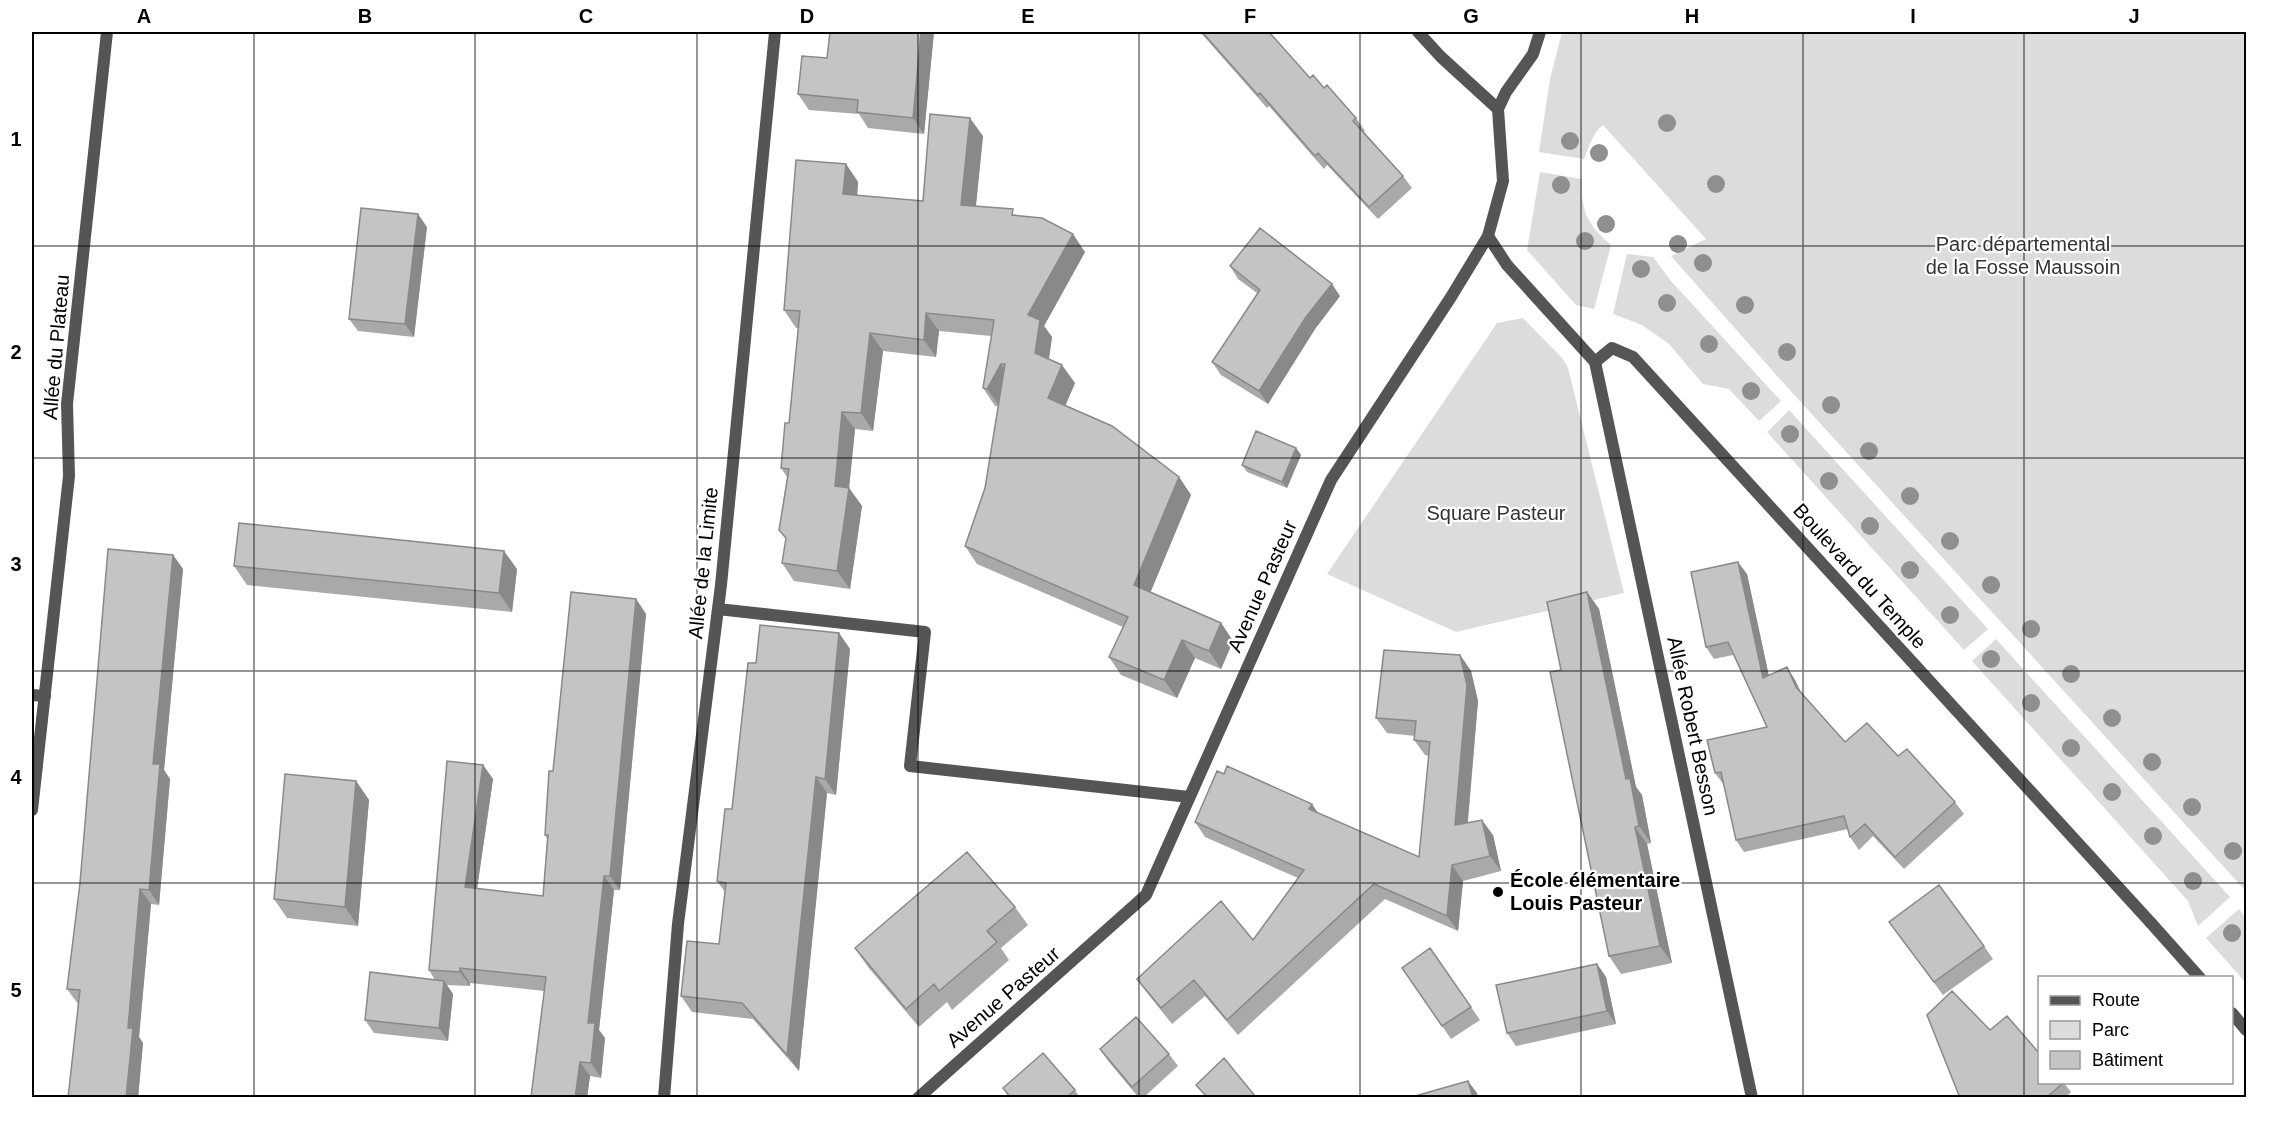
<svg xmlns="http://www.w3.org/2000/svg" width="2278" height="1129" font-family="Helvetica,sans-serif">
<rect width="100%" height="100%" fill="#fff"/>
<path fill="#dcdcdc" d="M 1562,32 L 2246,32 L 2246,885 L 2243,888 L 1778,377 L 1671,256 L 1706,239 L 1603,125 C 1593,132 1589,147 1584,159 L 1539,152 L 1550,79 Z
M 1540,172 L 1582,179 C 1581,212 1587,224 1611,245 L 1594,309 L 1576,305 L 1527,250 Z
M 1627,254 L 1653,257 L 1671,281 L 1781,401 L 1759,421 L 1729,389 L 1703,384 L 1669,344 L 1642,325 L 1613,314 Z
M 1523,318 L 1563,359 L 1568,368 L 1624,593 L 1456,632 L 1327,574 L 1497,323 Z
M 1789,410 L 1988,629 L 1964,650 L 1767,432 Z
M 1996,639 L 2230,897 L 2198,926 L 2188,901 L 1972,661 Z
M 2239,909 L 2246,918 L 2246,983 L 2206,938 Z"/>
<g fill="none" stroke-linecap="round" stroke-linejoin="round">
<path stroke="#555" stroke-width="12" d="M 1488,236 L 1507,265 L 1595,362 L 1612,348 L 1633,357 L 2151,923
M 32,695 L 45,696"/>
<path stroke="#555" stroke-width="12" d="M 1595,362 L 1752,1098
M 718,609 L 925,632 L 910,766 L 1189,797
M 32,810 L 69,476 L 67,404 L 107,32
M 2151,923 L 2200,978
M 2232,1013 L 2246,1030
M 664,1098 L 678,924 L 721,585 L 775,32
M 918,1098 L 1146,895 L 1331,480 L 1451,297 L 1488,236 L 1503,181 L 1498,109 L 1506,92 L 1533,54 L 1540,32"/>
<path stroke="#555" stroke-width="12" d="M 1418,32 L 1441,57 L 1498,109"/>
</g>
<g fill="#8f8f8f">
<circle cx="1667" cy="123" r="9"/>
<circle cx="1570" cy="141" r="9"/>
<circle cx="1599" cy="153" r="9"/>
<circle cx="1716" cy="184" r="9"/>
<circle cx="1561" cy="185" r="9"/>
<circle cx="1606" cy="224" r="9"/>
<circle cx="1585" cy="241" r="9"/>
<circle cx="1678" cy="244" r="9"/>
<circle cx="1703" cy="263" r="9"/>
<circle cx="1641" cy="269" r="9"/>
<circle cx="1667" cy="303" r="9"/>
<circle cx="1745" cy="305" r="9"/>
<circle cx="1709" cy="344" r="9"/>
<circle cx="1787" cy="352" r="9"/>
<circle cx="1751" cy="391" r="9"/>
<circle cx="1831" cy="405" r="9"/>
<circle cx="1790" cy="434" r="9"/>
<circle cx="1869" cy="451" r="9"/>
<circle cx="1829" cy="481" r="9"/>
<circle cx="1910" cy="496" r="9"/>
<circle cx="1870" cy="526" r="9"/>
<circle cx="1950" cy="541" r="9"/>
<circle cx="1910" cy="570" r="9"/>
<circle cx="1991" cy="585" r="9"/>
<circle cx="1950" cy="615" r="9"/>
<circle cx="2031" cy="629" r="9"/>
<circle cx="1991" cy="659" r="9"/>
<circle cx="2071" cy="674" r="9"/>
<circle cx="2031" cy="703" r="9"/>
<circle cx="2112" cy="718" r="9"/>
<circle cx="2071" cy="748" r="9"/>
<circle cx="2152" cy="762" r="9"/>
<circle cx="2112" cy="792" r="9"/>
<circle cx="2192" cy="807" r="9"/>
<circle cx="2153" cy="836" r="9"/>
<circle cx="2233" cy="851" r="9"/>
<circle cx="2193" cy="881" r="9"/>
<circle cx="2232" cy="933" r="9"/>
</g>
<path fill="#a9a9a9" d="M 934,32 L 924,134 L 868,128 L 859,114 L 809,110 L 798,94 L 827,58 Z
M 1200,32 L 1269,32 L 1310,78 L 1324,88 L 1356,118 L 1365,131 L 1364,132 L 1403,176 L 1412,188 L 1378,219 L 1327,165 L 1324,169 L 1269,106 L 1267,108 Z
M 983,136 L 976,206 L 1017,215 L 1085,252 L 1044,326 L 1052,337 L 1049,359 L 1075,383 L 1065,406 L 1179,477 L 1191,495 L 1150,593 L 1221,623 L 1233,641 L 1221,669 L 1195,658 L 1177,698 L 1121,675 L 1109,657 L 1123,627 L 977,564 L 965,546 L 985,488 L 998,406 L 995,406 L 983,388 L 991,336 L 939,331 L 936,357 L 883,351 L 873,431 L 855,429 L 849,488 L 862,506 L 850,589 L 794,581 L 782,563 L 786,539 L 779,530 L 787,477 L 781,468 L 789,423 L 798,328 L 796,328 L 784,310 L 846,164 L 858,182 L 857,196 L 923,201 Z
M 427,227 L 414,337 L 358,331 L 349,319 Z
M 1230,266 L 1340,296 L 1315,329 L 1268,404 L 1221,375 L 1212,362 L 1257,293 L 1238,279 Z
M 1296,448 L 1301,455 L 1287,488 L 1247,472 L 1242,465 Z
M 173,555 L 183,569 L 164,770 L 170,779 L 159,905 L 151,904 L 139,1037 L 143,1043 L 138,1098 L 68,1098 L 78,1004 L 67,989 Z
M 234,566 L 517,569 L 512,612 L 247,585 Z
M 1747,574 L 1769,676 L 1787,667 L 1795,680 L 1802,694 L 1845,742 L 1898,756 L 1955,802 L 1964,814 L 1904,869 L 1873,836 L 1859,850 L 1850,837 L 1848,829 L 1744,852 L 1736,840 L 1724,785 L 1715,773 L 1767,727 L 1733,655 L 1714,659 L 1706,647 Z
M 1587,592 L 1599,609 L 1636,787 L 1642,795 L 1651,843 L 1647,844 L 1672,963 L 1621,974 L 1609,956 L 1561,670 Z
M 636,599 L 646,614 L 620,890 L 614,890 L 599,1030 L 605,1038 L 601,1078 L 590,1076 L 587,1098 L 544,991 L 470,983 L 470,986 L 447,985 L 453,994 L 448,1041 L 374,1033 L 365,1020 L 435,980 L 429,970 L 483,765 L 493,779 L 477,889 L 543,896 L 547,839 L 545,835 L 553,771 Z
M 839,633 L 850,649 L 836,795 L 827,793 L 799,1071 L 753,1019 L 692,1012 L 681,996 L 719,944 L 725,892 L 717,881 L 732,809 L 756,663 Z
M 1460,655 L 1471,671 L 1478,701 L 1468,822 L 1493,835 L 1501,871 L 1463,881 L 1458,931 L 1385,899 L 1238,1035 L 1205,996 L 1172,1024 L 1148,994 L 1137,979 L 1253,940 L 1298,878 L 1205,837 L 1195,822 L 1318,813 L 1419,857 L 1429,756 L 1425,755 L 1414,740 L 1415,736 L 1387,733 L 1376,718 Z
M 356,781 L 369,800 L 358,926 L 287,918 L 274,899 Z
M 1015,907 L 1028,925 L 1001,948 L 1009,960 L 952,1010 L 947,1002 L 919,1027 L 868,967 L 855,948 Z
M 1889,922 L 1984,946 L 1993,959 L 1943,995 Z
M 1430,948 L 1480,1020 L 1451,1039 L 1402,968 Z
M 1597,964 L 1606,977 L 1616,1024 L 1516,1046 L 1507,1033 Z
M 1100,1049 L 1169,1054 L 1178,1066 L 1143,1098 L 1139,1098 L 1109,1062 Z
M 2040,1083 L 2064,1083 L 2071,1092 L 2065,1098 L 1960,1098 Z
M 1003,1088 L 1075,1090 L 1080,1098 L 1010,1098 Z"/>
<path fill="#898989" d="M 921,32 L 934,32 L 924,134 L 913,118 Z
M 970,118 L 983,136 L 974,223 L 961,205 Z
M 846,164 L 858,182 L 856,212 L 843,194 Z
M 418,214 L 427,227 L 414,337 L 405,324 Z
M 1073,234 L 1085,252 L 1044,326 L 1052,337 L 1047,371 L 1035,353 L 1028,315 Z
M 1332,284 L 1340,296 L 1315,329 L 1268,404 L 1259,391 L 1306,317 Z
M 926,313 L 939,331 L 936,357 L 924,340 Z
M 870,333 L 883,351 L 873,431 L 861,413 Z
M 1001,364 L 1014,381 L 1000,407 L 987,389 Z
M 1062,365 L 1075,383 L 1061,416 L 1048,398 Z
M 842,412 L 855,429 L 849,488 L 862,506 L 850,589 L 837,571 L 835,486 Z
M 1296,448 L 1301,455 L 1287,488 L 1282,482 Z
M 1179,477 L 1191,495 L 1146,603 L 1134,585 Z
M 504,551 L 517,569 L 512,612 L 499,593 Z
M 173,555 L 183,569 L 164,770 L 170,779 L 159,905 L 149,890 L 153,764 Z
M 1738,562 L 1747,574 L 1772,691 L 1763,678 Z
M 1587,592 L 1599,609 L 1636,787 L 1642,795 L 1651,843 L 1639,826 L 1626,779 Z
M 636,599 L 646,614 L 620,890 L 610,876 Z
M 1221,623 L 1233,641 L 1221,669 L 1209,651 Z
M 839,633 L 850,649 L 836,795 L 825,779 Z
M 1182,640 L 1195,658 L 1177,698 L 1164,680 Z
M 1460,655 L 1471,671 L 1478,701 L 1466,840 L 1455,825 Z
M 1787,667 L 1795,680 L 1804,700 L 1796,687 Z
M 483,765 L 493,779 L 475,902 L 465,887 Z
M 816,777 L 827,793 L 799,1071 L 787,1055 Z
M 356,781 L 369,800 L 358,926 L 345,907 Z
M 1312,804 L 1322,819 L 1309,809 Z
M 1482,820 L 1493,835 L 1501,871 L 1490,856 Z
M 1635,827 L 1647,844 L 1672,963 L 1660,946 Z
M 1452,865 L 1463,881 L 1458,931 L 1447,916 Z
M 604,876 L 614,890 L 599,1030 L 605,1038 L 601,1078 L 591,1063 L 588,1023 Z
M 140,889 L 151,904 L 139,1037 L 143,1043 L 138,1098 L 126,1098 L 128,1028 Z
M 1597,964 L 1606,977 L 1616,1024 L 1607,1011 Z
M 460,968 L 470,983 L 470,986 L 460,972 Z
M 444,981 L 453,994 L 448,1041 L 439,1028 Z
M 580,1062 L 590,1076 L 587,1098 L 575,1098 Z
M 1468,1081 L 1477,1093 L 1478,1098 L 1473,1098 Z"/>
<path fill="#c4c4c4" stroke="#898989" stroke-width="1.5" d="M 830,32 L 921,32 L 913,118 L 857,112 L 858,100 L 798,94 L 802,56 L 827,58 Z
M 1202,32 L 1269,32 L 1310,78 L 1313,75 L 1324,88 L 1327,85 L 1356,118 L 1353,121 L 1403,176 L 1369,207 L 1318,153 L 1315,156 L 1260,93 L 1258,95 Z
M 930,114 L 970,118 L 961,205 L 1013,209 L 1012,215 L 1042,218 L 1073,234 L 1028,315 L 1040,320 L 1035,353 L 1062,365 L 1048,398 L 1112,426 L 1179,477 L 1134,585 L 1221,623 L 1209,651 L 1182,640 L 1164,680 L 1109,657 L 1128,617 L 965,546 L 985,488 L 1005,364 L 1001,364 L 987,389 L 983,388 L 994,320 L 926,313 L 924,340 L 870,333 L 861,413 L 842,412 L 835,486 L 849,488 L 837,571 L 782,563 L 786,538 L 779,530 L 789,469 L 781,468 L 785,423 L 789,423 L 800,311 L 784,310 L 796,160 L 846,164 L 843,194 L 923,201 Z
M 361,208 L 418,214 L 405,324 L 349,319 Z
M 1260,228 L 1332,284 L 1306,317 L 1259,391 L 1212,362 L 1260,290 L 1230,266 Z
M 1256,431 L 1296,448 L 1282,482 L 1242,465 Z
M 239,523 L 504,551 L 499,593 L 234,566 Z
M 108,549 L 173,555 L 153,764 L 160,764 L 149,890 L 140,889 L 128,1028 L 133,1028 L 126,1098 L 68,1098 L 80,990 L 67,989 L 80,883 Z
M 1738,562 L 1763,678 L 1787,667 L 1796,687 L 1845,742 L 1867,723 L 1898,756 L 1907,749 L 1955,802 L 1895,857 L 1865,824 L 1850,837 L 1844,816 L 1736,840 L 1721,772 L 1715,773 L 1707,740 L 1767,727 L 1728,642 L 1706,647 L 1691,572 Z
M 571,592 L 636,599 L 610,876 L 604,876 L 588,1023 L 595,1023 L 591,1063 L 580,1062 L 575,1098 L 533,1098 L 531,1097 L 546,977 L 460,968 L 460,972 L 429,970 L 447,761 L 483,765 L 465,887 L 543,896 L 548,835 L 545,835 L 549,771 L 553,771 Z
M 1587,592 L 1626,779 L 1630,778 L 1639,826 L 1635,827 L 1660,946 L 1609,956 L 1550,672 L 1561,670 L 1547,602 Z
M 760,625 L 839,633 L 825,779 L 816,777 L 787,1055 L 742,1003 L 681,996 L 687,941 L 719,944 L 726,883 L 717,881 L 725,809 L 732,809 L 748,663 L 756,663 Z
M 1384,650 L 1460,655 L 1467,685 L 1455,825 L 1482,820 L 1490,856 L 1452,865 L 1447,916 L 1374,884 L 1227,1020 L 1194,980 L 1161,1008 L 1137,979 L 1221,901 L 1253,940 L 1304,870 L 1195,822 L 1217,771 L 1224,774 L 1227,766 L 1312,804 L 1309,809 L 1419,857 L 1430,742 L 1414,740 L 1416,721 L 1376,718 Z
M 285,774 L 356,781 L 345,907 L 274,899 Z
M 967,852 L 1015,907 L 987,931 L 997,942 L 939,991 L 934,984 L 906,1009 L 855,948 Z
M 1939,885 L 1984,946 L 1934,982 L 1889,922 Z
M 1430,948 L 1471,1007 L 1442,1026 L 1402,968 Z
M 1597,964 L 1607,1011 L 1507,1033 L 1496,985 Z
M 370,972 L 444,981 L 439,1028 L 365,1020 Z
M 1952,991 L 1990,1030 L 2007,1016 L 2040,1054 L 2040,1083 L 2063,1083 L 2046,1098 L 1960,1098 L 1927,1015 Z
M 1136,1017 L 1169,1054 L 1132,1087 L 1100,1049 Z
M 1043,1053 L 1075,1090 L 1066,1098 L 1011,1098 L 1003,1088 Z
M 1224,1058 L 1255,1096 L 1264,1096 L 1264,1098 L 1208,1098 L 1196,1085 Z
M 1468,1081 L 1473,1098 L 1408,1098 Z"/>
<path fill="none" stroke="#000" stroke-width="1.5" stroke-opacity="0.55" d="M 254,32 L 254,1098M 475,32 L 475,1098M 697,32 L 697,1098M 918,32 L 918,1098M 1139,32 L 1139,1098M 1360,32 L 1360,1098M 1581,32 L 1581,1098M 1803,32 L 1803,1098M 2024,32 L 2024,1098M 32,246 L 2246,246M 32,458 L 2246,458M 32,671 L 2246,671M 32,883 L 2246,883"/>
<circle fill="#000" stroke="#fff" stroke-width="2" cx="1498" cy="892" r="6"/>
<g text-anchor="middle" stroke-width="4.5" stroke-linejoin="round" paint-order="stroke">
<g font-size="20" fill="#333" stroke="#fff">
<text x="2023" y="251">Parc départemental<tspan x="2023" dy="23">de la Fosse Maussoin</tspan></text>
<text x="1496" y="520">Square Pasteur</text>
</g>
<g font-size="20" fill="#000" stroke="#fff">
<text transform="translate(56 347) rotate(-85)" y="7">Allée du Plateau</text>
<text transform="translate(703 563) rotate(-84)" y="7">Allée de la Limite</text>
<text transform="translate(1860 576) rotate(48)" y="7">Boulevard du Temple</text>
<text transform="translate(1262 586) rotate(-66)" y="7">Avenue Pasteur</text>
<text transform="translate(1693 726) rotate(78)" y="7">Allée Robert Besson</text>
<text transform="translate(1003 997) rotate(-41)" y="7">Avenue Pasteur</text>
</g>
<g font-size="20" font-weight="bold" fill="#000" stroke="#fff" text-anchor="start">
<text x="1510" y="887">École élémentaire<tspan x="1510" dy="23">Louis Pasteur</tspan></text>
</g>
</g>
<rect width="2278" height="1129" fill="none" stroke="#ffffff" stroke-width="66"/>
<rect x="2038" y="976" width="195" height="108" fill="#ffffff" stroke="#999999" stroke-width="1.5"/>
<rect x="2050" y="996" width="30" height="9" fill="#555555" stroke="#999999" stroke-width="1.5"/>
<text x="2092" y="1006" font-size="18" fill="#000000">Route</text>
<rect x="2050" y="1021" width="30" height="18" fill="#dcdcdc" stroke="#999999" stroke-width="1.5"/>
<text x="2092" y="1036" font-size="18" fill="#000000">Parc</text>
<rect x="2050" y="1051" width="30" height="18" fill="#c4c4c4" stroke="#999999" stroke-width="1.5"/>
<text x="2092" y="1066" font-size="18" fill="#000000">Bâtiment</text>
<rect x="33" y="33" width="2212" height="1063" fill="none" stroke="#000" stroke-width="2"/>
<g font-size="20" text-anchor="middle" font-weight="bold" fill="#000">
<text x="144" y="23">A</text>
<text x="365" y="23">B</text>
<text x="586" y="23">C</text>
<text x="807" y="23">D</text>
<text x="1028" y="23">E</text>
<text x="1250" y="23">F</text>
<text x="1471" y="23">G</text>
<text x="1692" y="23">H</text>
<text x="1913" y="23">I</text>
<text x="2134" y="23">J</text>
<text x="16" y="146">1</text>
<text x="16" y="359">2</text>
<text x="16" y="571">3</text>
<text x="16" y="784">4</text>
<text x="16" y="997">5</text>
</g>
</svg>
